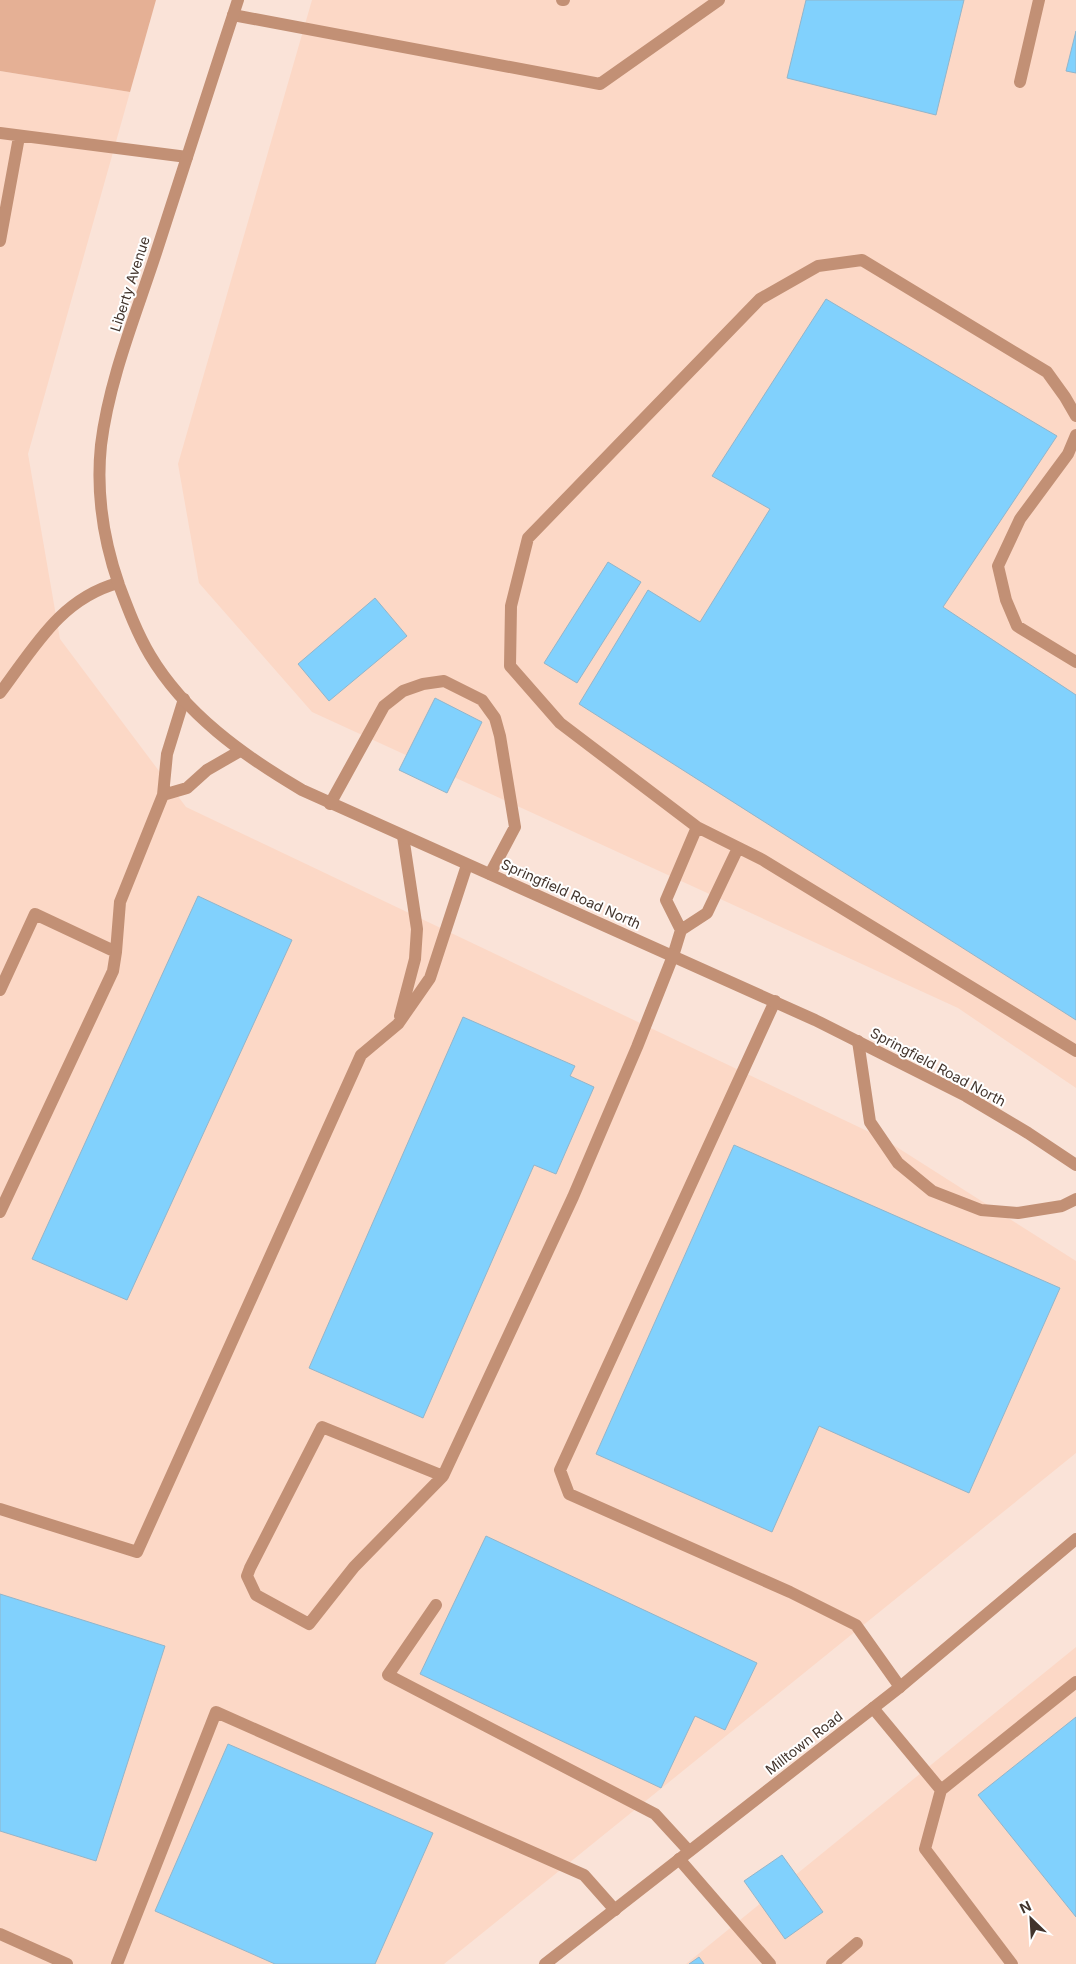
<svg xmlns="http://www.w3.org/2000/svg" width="1076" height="1964" font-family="Inter,sans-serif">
<rect width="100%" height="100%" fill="#fae3d8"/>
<path fill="#fcd8c6" d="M 312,0 L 1076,0 L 1076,1088 L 958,1008 L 312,712 L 199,583 L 178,464 Z
M 0,71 L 130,92 L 28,454 L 60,639 L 186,807 L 884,1139 L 1076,1261 L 1076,1453 L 444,1964 L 0,1964 Z
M 1076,1647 L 1076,1964 L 686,1964 Z"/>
<path fill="#e5b095" d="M 0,0 L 156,0 L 130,92 L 0,71 Z"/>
<path fill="#81d1fd" stroke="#92b5ca" d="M 806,0 L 964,0 L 936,115 L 787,78 Z
M 1076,31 L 1076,73 L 1066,71 Z
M 826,299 L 1057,436 L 943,607 L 1076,695 L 1076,1020 L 579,704 L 648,590 L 700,622 L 770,509 L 712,476 Z
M 608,562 L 641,582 L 577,683 L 544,663 Z
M 375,598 L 407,636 L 329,701 L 298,664 Z
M 435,698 L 482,722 L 447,793 L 399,770 Z
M 198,896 L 292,940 L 127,1300 L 32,1259 Z
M 463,1017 L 575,1066 L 570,1076 L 594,1087 L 556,1174 L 534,1165 L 423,1418 L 309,1368 Z
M 734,1145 L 1060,1288 L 969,1493 L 819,1426 L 772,1532 L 596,1454 Z
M 486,1536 L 757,1663 L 725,1730 L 695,1716 L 661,1788 L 420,1674 Z
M 0,1594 L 165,1646 L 96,1861 L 0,1831 Z
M 1076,1717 L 1076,1917 L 978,1795 Z
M 228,1744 L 433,1833 L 375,1964 L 275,1964 L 155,1911 Z
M 782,1855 L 823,1912 L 785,1939 L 744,1881 Z
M 699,1957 L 704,1964 L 689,1964 Z"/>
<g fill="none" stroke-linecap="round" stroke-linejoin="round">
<path stroke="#c29075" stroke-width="12" d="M 562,0 L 564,0
M 233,15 L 600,84 L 719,0
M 1020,82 L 1039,0
M 0,133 L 187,157
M 0,241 L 19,137
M 1076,416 L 1065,397 L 1047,372 L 862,260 L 818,266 L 760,299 L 528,538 L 511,606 L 510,666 L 560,723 L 697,827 L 763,860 L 1076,1051
M 1076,435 L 1068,454 L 1020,519 L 998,566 L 1006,600 L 1017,626 L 1076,662
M 184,699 L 167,754 L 163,795 L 187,788 L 207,770 L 240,751
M 330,804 L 384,706 L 403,691 L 423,684 L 444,681 L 482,700 L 495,718 L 500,736 L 515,827 L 490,874
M 681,930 L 666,900 L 697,827
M 0,990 L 35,914 L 116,952 L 120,902 L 163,795
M 775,1001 L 560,1470 L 569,1494 L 790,1592 L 856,1625 L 900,1687
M 400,1016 L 415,959 L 417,929 L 403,836
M 858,1041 L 870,1122 L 898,1163 L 932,1191 L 981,1210 L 1018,1213 L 1062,1206 L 1076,1199
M 0,1212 L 113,971 L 116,952
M 443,1476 L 354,1567 L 309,1624 L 256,1595 L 247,1576 L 250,1568 L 322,1427 L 443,1476 L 573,1197 L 637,1047 L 673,956 L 681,930 L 707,913 L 738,848
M 0,1509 L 137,1552 L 361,1055 L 398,1024 L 430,978 L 467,865
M 436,1605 L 388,1675 L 655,1814 L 689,1851
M 873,1708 L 941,1790 L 925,1849 L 1012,1964
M 941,1790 L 1076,1682
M 679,1859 L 770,1964
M 117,1964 L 216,1712 L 584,1875 L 615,1910
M 832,1964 L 857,1943"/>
<path stroke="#c29075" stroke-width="12" d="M 0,693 C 34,648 60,599 118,583
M 0,1934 L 67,1964
M 545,1964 L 900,1687 L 1076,1539"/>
<path stroke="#c29075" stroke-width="12" d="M 238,0 C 210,85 183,170 155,256 C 135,317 109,380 101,445 C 96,493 103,539 119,585 C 128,609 137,633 150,655 C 185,714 244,756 302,790 L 815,1020 L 966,1096 L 1028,1133 L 1076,1165"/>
</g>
<g text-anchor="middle" stroke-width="4" stroke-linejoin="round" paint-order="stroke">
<g font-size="14" fill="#42342c" stroke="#fff">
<text transform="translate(130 284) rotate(-72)" y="5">Liberty Avenue</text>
<text transform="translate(571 894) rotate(24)" y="5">Springfield Road North</text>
<text transform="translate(938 1067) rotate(28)" y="5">Springfield Road North</text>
<text transform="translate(804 1743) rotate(-38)" y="5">Milltown Road</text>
</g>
</g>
<g transform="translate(1031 1919) rotate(335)" stroke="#ffffff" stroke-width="4" paint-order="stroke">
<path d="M0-4L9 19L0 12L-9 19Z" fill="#42342c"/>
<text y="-8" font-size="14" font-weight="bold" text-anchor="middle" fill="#42342c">N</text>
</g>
</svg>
